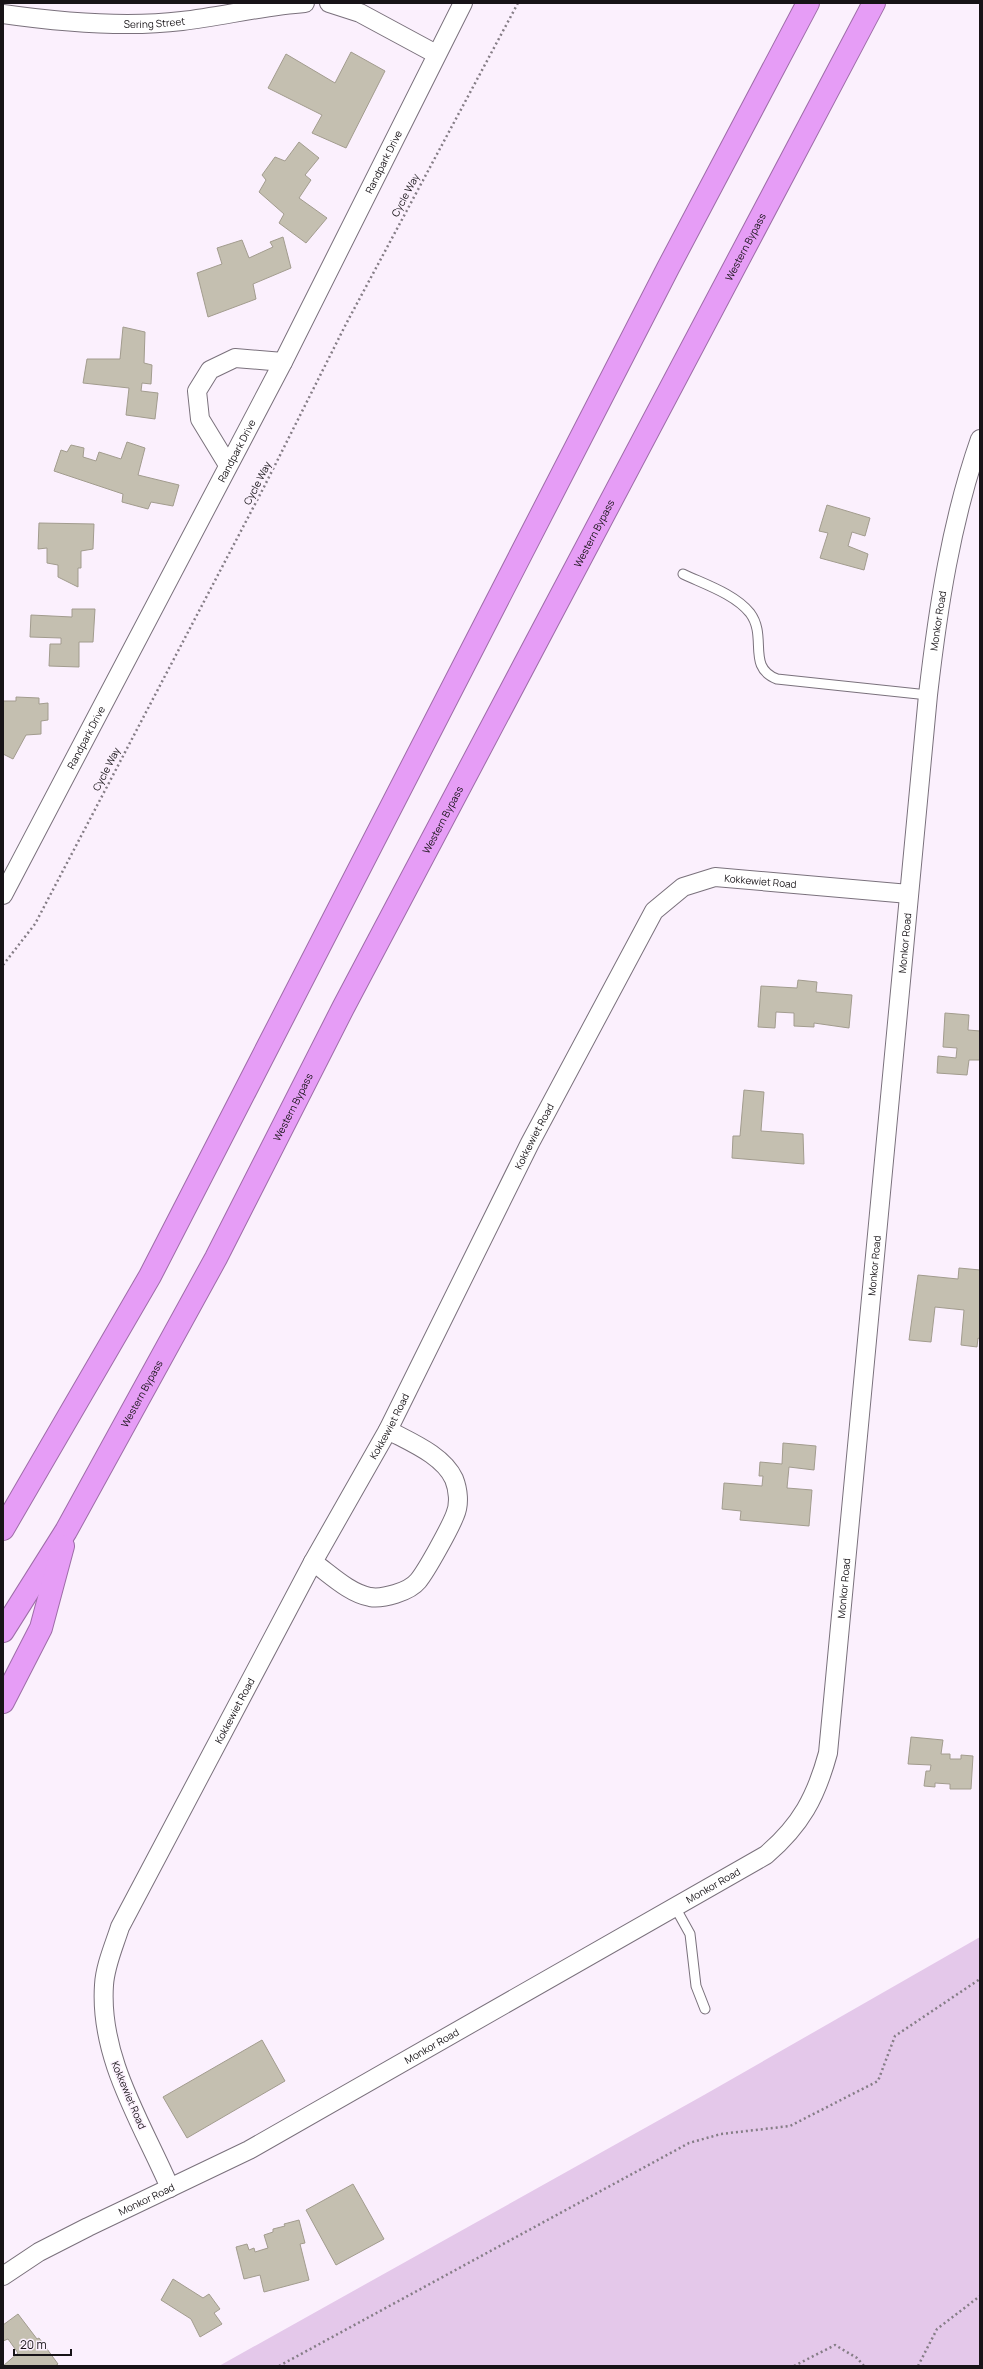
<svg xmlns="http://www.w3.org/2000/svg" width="983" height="2369" font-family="Manrope,sans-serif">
<rect width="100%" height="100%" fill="#fbf0fd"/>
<path fill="#e4c8ea" d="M 980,1937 L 980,2366 L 219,2366 L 704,2095 Z"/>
<path fill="#c4bfb0" stroke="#a29c8e" d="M 351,52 L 385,71 L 346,148 L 312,133 L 322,115 L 268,88 L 286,54 L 335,83 Z
M 299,142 L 319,158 L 305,175 L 311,180 L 299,198 L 327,218 L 306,243 L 279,223 L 284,214 L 259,192 L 266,180 L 262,175 L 275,157 L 285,161 Z
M 283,237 L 291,268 L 253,284 L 256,299 L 208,317 L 197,273 L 222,264 L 217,248 L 242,240 L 249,258 L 273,247 L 270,242 Z
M 123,327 L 145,332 L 144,363 L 152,365 L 151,384 L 142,383 L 141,391 L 158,393 L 155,419 L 126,415 L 129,388 L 83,383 L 87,359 L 120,359 Z
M 127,442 L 145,448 L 138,475 L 179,485 L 173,506 L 151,502 L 148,509 L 122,502 L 123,494 L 54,471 L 61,450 L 67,452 L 71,445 L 84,448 L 83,457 L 96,461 L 99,452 L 121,459 Z
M 827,505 L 870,518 L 865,536 L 852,532 L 848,546 L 868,554 L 864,570 L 820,558 L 828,533 L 819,531 Z
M 39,523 L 94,524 L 93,549 L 81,551 L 81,568 L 78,568 L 78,587 L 58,577 L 58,565 L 47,563 L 47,548 L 38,549 Z
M 72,609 L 95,609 L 93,642 L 79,642 L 79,667 L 49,666 L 50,644 L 61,644 L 61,638 L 30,637 L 31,615 L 72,617 Z
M 16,697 L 39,698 L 39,704 L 48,703 L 48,720 L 41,721 L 41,734 L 26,735 L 13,759 L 3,754 L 3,701 L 16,701 Z
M 798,980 L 817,982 L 816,992 L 852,995 L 849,1028 L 814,1023 L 814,1027 L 794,1026 L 794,1013 L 776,1012 L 775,1028 L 758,1027 L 761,986 L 797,988 Z
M 945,1013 L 969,1015 L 968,1030 L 980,1031 L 980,1060 L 969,1060 L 967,1075 L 937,1073 L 938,1056 L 956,1058 L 957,1048 L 943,1047 Z
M 744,1090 L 764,1092 L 761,1131 L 803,1134 L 804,1164 L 732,1158 L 733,1136 L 740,1136 Z
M 959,1268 L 980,1270 L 980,1339 L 978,1338 L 977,1347 L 961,1345 L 964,1310 L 935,1307 L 931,1342 L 909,1340 L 918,1275 L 958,1279 Z
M 783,1443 L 816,1446 L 814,1470 L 789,1467 L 787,1488 L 812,1490 L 809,1526 L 740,1520 L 741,1511 L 722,1509 L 724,1483 L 762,1486 L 763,1476 L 759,1476 L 760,1462 L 782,1464 Z
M 911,1737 L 943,1740 L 941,1754 L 950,1754 L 950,1759 L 961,1759 L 961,1755 L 973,1756 L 971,1789 L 950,1789 L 950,1784 L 935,1783 L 935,1787 L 924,1786 L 926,1771 L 930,1771 L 931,1765 L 908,1764 Z
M 262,2040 L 285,2081 L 187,2138 L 163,2097 Z
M 353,2184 L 384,2239 L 336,2265 L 306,2210 Z
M 299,2220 L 305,2243 L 300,2244 L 309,2280 L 264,2292 L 260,2275 L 244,2279 L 236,2247 L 247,2244 L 249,2250 L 254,2248 L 255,2252 L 268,2248 L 264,2235 L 273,2232 L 273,2229 L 285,2226 L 284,2224 Z
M 173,2279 L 203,2298 L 209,2294 L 220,2309 L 214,2313 L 222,2324 L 200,2337 L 191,2319 L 161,2300 Z
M 18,2314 L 37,2339 L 39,2338 L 58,2364 L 55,2366 L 3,2366 L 18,2353 L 8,2339 L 3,2341 L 3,2325 Z"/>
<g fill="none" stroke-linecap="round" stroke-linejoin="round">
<defs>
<path id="lane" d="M 683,574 C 704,584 735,594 750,613 C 768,637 746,667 777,679 L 928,695
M 675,1907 L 690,1934 L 696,1986 L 705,2009"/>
<g id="street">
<path d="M 329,3 L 360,13 L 436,54"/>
<path id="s1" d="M 3,14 C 59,22 125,28 182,21 C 223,16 264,6 305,3"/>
<path d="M 228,465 L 200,419 L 197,391 L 210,370 L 235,358 L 283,362"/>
<path id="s2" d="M 3,895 L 283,362 L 463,3"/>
<path d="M 313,1562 C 330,1574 349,1593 370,1597 C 383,1599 409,1592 418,1581 C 427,1570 450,1528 455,1515 C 460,1504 458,1489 454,1479 C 443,1455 410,1442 388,1430"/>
<path id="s3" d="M 170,2188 C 142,2123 99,2058 104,1985 C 105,1966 114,1946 120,1927 L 313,1562 L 388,1430 L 530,1143 L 654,911 L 683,887 L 715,877 L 909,894"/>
<path id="s4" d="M 3,2276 L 39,2252 L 88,2227 L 249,2150 L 766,1855 C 801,1825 816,1797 828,1753 L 928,695 C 938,608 951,522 980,439"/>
</g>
<g id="highway">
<path d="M 3,1529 L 150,1276 L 668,268 L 808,3"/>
<path id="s5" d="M 3,1631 L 66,1531 L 216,1258 L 343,1008 L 874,3"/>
<path d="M 3,1702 L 41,1628 L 63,1546"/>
</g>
</defs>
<use href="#lane" stroke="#7a717c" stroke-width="11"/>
<use href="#street" stroke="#7a717c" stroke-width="20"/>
<use href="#highway" stroke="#9e6da8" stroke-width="24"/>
<path stroke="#857d86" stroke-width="2.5" stroke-dasharray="2 3" stroke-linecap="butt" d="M 3,965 L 35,924 L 264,487 L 346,324 L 518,3
M 279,2366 L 689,2143 L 721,2134 L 790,2126 L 878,2081 L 895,2036 L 980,1979
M 794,2366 L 835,2345 L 857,2358 L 864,2366
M 918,2366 L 937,2329 L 980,2296"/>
<use href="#lane" stroke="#fff" stroke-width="9"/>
<use href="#street" stroke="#fff" stroke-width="18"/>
<use href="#highway" stroke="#e69df6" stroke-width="22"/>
</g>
<g text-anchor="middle" stroke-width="3" stroke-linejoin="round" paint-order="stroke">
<g font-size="10" fill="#171317" stroke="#fbf0fd">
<text dy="4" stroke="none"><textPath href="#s1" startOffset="152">Sering Street</textPath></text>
<text dy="4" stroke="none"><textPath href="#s2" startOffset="826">Randpark Drive</textPath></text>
<text transform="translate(405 195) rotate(-62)" y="4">Cycle Way</text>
<text dy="4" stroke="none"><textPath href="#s5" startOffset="1571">Western Bypass</textPath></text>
<text dy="4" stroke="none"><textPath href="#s2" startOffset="502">Randpark Drive</textPath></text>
<text transform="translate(257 483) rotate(-63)" y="4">Cycle Way</text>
<text dy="4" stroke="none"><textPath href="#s5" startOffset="1247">Western Bypass</textPath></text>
<text dy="4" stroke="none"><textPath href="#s4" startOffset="2131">Monkor Road</textPath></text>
<text dy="4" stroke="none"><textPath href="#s2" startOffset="178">Randpark Drive</textPath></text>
<text transform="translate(106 769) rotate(-63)" y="4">Cycle Way</text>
<text dy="4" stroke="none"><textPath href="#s5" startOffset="923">Western Bypass</textPath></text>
<text dy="4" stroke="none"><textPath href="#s3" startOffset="1541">Kokkewiet Road</textPath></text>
<text dy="4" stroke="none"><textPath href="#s4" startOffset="1807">Monkor Road</textPath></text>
<text dy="4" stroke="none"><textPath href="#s5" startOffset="599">Western Bypass</textPath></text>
<text dy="4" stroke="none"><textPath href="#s3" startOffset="1169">Kokkewiet Road</textPath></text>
<text dy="4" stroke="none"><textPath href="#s4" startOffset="1483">Monkor Road</textPath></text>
<text dy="4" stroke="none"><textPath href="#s5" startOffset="275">Western Bypass</textPath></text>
<text dy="4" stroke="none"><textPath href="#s3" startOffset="845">Kokkewiet Road</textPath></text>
<text dy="4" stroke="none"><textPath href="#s4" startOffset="1159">Monkor Road</textPath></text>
<text dy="4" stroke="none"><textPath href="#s3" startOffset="521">Kokkewiet Road</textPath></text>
<text dy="4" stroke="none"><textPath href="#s4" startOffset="811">Monkor Road</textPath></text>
<text dy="4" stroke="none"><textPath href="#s4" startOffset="487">Monkor Road</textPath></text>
<text transform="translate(129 2095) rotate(67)" y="4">Kokkewiet Road</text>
<text dy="4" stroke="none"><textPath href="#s4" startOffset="163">Monkor Road</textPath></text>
</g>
</g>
<rect width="983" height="2369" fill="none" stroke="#171317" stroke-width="8"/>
<path d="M14 2349v6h57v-6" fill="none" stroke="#171317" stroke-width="2"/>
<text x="20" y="2349" font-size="12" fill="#171317" stroke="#fbf0fd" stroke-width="3" paint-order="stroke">20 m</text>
</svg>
